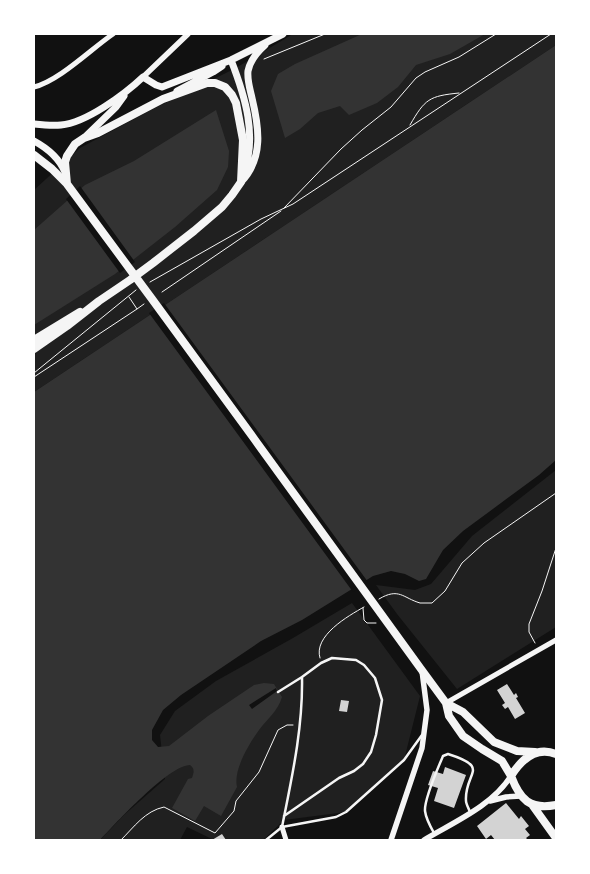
<svg xmlns="http://www.w3.org/2000/svg" width="590" height="874" font-family="Arial,sans-serif">
<rect width="100%" height="100%" fill="#111"/>
<path fill="#202020" d="M 293,34 L 556,34 L 556,45 L 34,392 L 34,190 L 80,148 L 151,110 L 234,69 Z
M 556,470 L 556,627 L 457,689 L 397,614 L 376,585 L 415,590 L 431,584 L 472,536 Z
M 352,603 L 420,696 L 404,760 L 346,812 L 284,820 L 263,840 L 214,840 L 187,827 L 180,840 L 100,840 L 124,815 L 165,779 L 160,735 L 175,711 L 216,681 L 293,638 Z"/>
<path fill="#333" d="M 362,34 L 485,34 L 450,54 L 416,65 L 398,87 L 377,103 L 349,115 L 340,106 L 318,113 L 300,129 L 285,138 L 271,91 L 278,74 L 295,64 Z
M 556,45 L 556,460 L 539,475 L 463,531 L 443,550 L 426,579 L 419,581 L 405,574 L 391,571 L 373,576 L 302,620 L 261,641 L 181,695 L 163,710 L 152,730 L 152,740 L 158,747 L 169,746 L 208,716 L 254,685 L 264,683 L 274,684 L 282,697 C 278,711 267,719 259,730 C 249,744 233,770 237,787 L 221,816 L 204,806 L 195,821 L 172,808 L 188,779 L 192,778 C 194,772 195,769 190,765 C 169,765 116,823 100,840 L 34,840 L 34,392 Z
M 216,110 L 229,151 L 228,167 L 217,190 L 175,227 L 115,274 L 34,325 L 34,230 L 85,185 L 134,161 Z"/>
<path fill="#111" d="M 80,186 L 135,262 L 120,273 L 66,199 Z
M 164,303 L 368,582 L 353,592 L 149,313 Z
M 276,688 L 277,691 L 252,709 L 249,705 Z"/>
<path fill="#d3d3d3" d="M 507,684 L 514,695 L 516,693 L 518,697 L 516,698 L 525,713 L 515,719 L 508,707 L 505,709 L 502,705 L 505,703 L 497,690 Z
M 341,700 L 349,701 L 347,712 L 339,711 Z
M 445,767 L 466,775 L 454,808 L 434,801 L 438,788 L 428,785 L 433,771 L 443,774 Z
M 506,803 L 519,819 L 521,816 L 529,826 L 525,829 L 530,835 L 526,838 L 528,840 L 495,840 L 491,835 L 486,839 L 477,826 Z
M 222,834 L 226,840 L 212,840 Z"/>
<g fill="none" stroke-linecap="round" stroke-linejoin="round">
<path stroke="#f5f5f5" stroke-width="1" d="M 264,59 L 325,34
M 410,125 C 425,99 429,96 459,93
M 284,208 L 341,149 L 362,130 L 391,107 L 416,78 L 425,72 L 459,57 L 496,34
M 150,282 L 261,219 L 293,204 L 551,34
M 162,292 L 281,211
M 129,297 L 137,309 L 144,304
M 34,373 L 136,290
M 34,377 L 137,309
M 379,599 C 399,587 403,598 420,603 C 424,603 428,603 432,603 L 445,591 L 462,563 L 484,543 L 556,493
M 363,608 L 364,620 L 367,623 L 376,623
M 535,643 L 529,632 L 529,624 L 542,591 L 556,548
M 320,658 C 313,636 348,616 364,607
M 121,840 C 134,827 145,811 164,807 L 215,833 L 234,811 L 236,801 L 259,772 L 278,730 L 287,725 L 293,725"/>
<path stroke="#f5f5f5" stroke-width="2.5" d="M 278,692 L 302,677
M 282,827 C 292,777 303,728 302,677 L 321,663 L 332,658 L 356,660 L 364,665 L 375,678 L 382,700 L 376,735 L 371,752 L 363,764 L 354,771 L 339,778 L 284,816
M 434,833 C 430,826 426,819 425,811 C 424,799 438,768 443,756 L 448,754 C 492,768 464,772 466,801 C 466,804 469,809 470,812
M 266,840 L 282,827 L 336,817 L 346,812 L 404,760 L 422,735"/>
<path stroke="#f5f5f5" stroke-width="5" d="M 34,87 C 59,81 91,49 113,34
M 446,703 L 556,640
M 282,827 L 286,840"/>
<path stroke="#f5f5f5" stroke-width="5.5" d="M 143,77 L 188,34
M 490,801 L 506,797 L 521,796
M 391,840 L 422,748 L 427,710 L 422,671
M 424,840 C 454,822 492,806 511,776"/>
<path stroke="#f5f5f5" stroke-width="7" d="M 231,60 C 245,96 258,137 243,175
M 177,91 L 213,72 L 222,66
M 34,124 C 43,125 52,126 61,125 C 86,123 125,94 143,77 L 156,85 L 162,87 L 231,60 L 283,34
M 85,137 L 116,107 L 124,96
M 34,141 C 47,148 59,158 65,172
M 241,182 C 264,158 259,127 252,98 C 250,89 247,80 248,71 C 250,61 257,52 265,45"/>
<path stroke="#f5f5f5" stroke-width="8" d="M 34,155 L 52,169 L 67,184
M 34,340 L 80,312
M 34,349 L 67,326 L 99,301 L 130,280 L 153,263 L 194,231 L 222,207 L 232,195 L 241,182 L 243,140 L 236,103 L 232,95 L 225,87 L 215,83 L 207,83 L 163,99 L 98,133 L 84,138 L 75,144 L 67,156 L 65,162 L 67,184 L 132,272 L 152,299 L 255,440 L 421,669 L 446,703 L 449,716 L 463,736 L 482,749 L 502,761 L 511,776
M 446,703 L 463,712 L 494,742 L 517,751 L 535,752
M 556,754 C 536,746 521,760 511,776 C 520,800 530,810 556,805
M 533,806 L 556,838"/>
</g>
<rect width="590" height="874" fill="none" stroke="#ffffff" stroke-width="70"/>
</svg>
